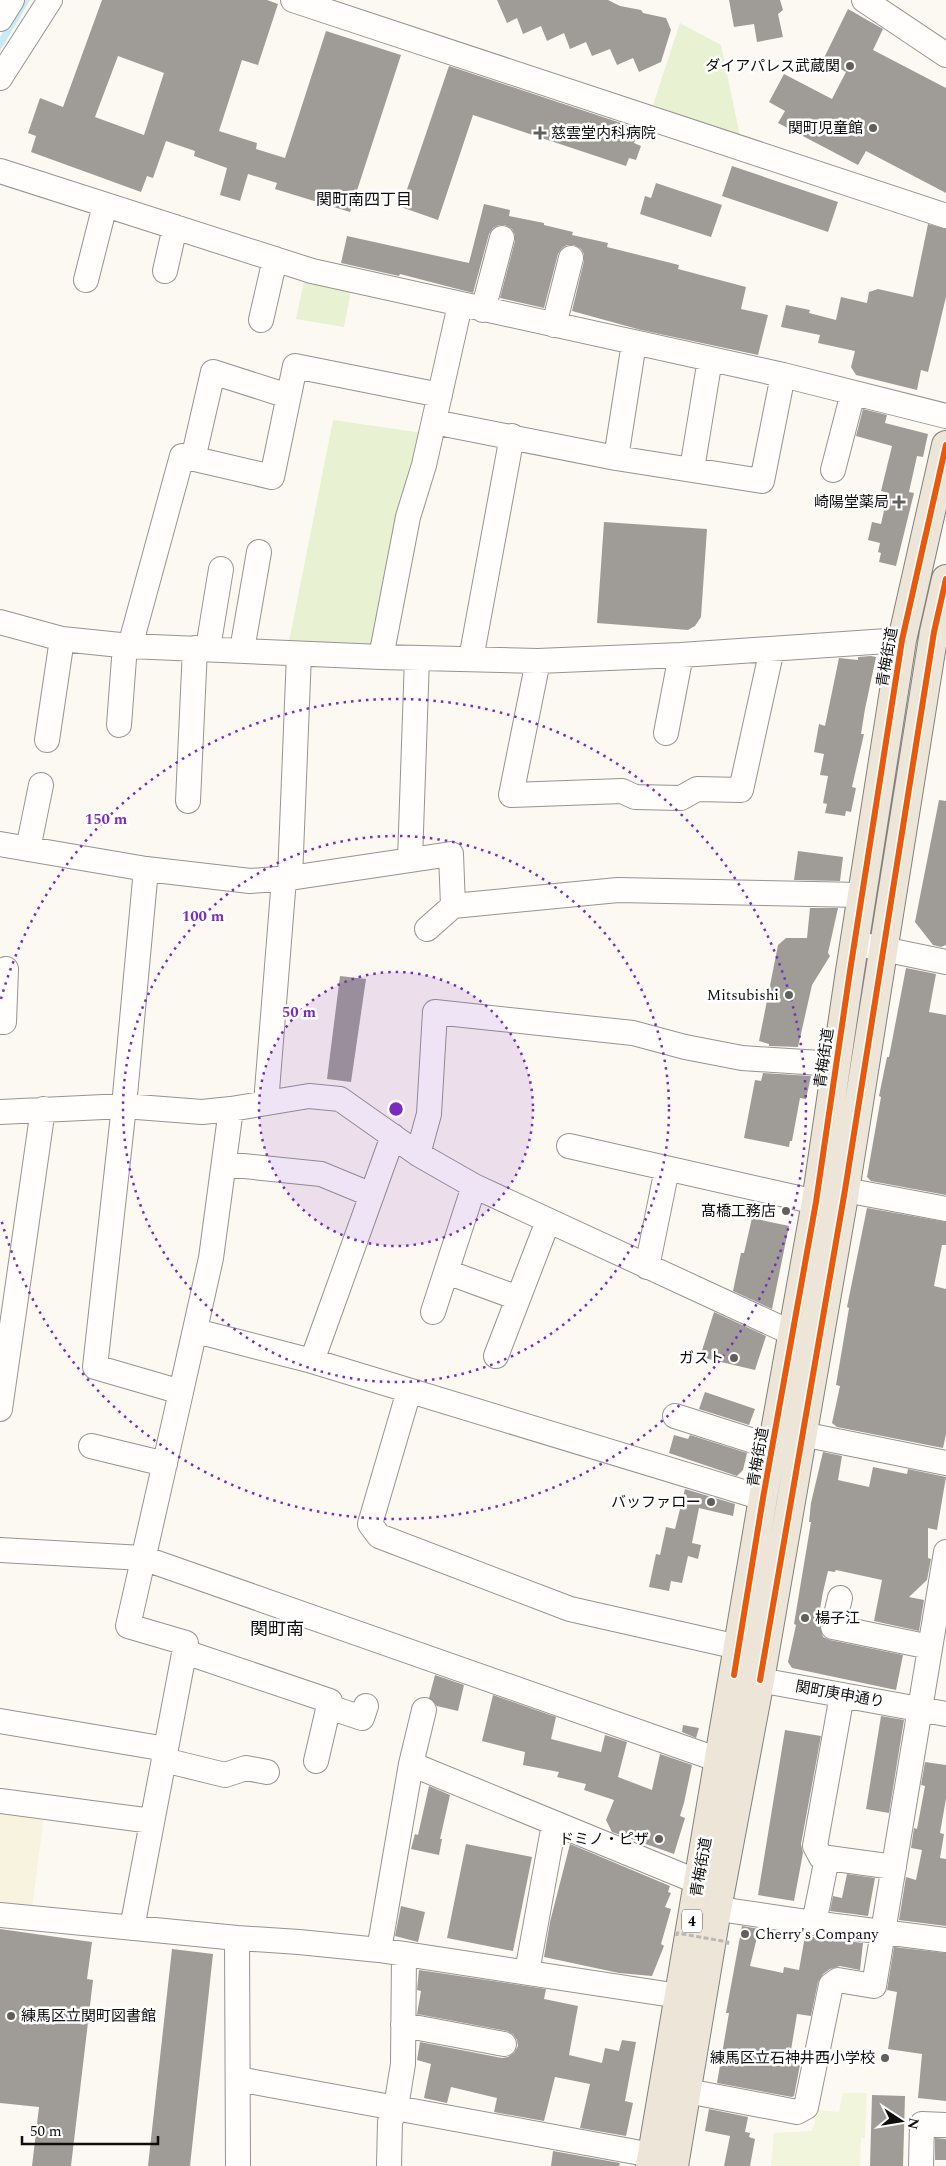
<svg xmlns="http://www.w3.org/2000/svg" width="946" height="2166" font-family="Spectral,'Noto Sans JP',serif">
<rect width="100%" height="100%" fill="#fcf9f2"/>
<path fill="#f8f3df" d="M 0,1812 L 44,1816 L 32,1909 L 0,1905 Z"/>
<path fill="#e8f1d2" d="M 680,23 L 721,45 L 740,136 L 653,105 Z
M 305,276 L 352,286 L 344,327 L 296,319 Z
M 333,420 L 423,433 L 375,650 L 288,647 Z"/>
<path fill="#f1f5dc" d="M 843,2093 L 867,2093 L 865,2138 L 861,2138 L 860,2166 L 771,2166 L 774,2133 L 812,2131 L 818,2110 L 839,2112 Z"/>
<path fill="#c9ebf6" d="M 22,0 L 30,0 L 0,51 L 0,37 Z"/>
<path fill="#9f9c98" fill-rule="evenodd" d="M 102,0 L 267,0 L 278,4 L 258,65 L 242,60 L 219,131 L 257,143 L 256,149 L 285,158 L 326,31 L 401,55 L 350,212 L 275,189 L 277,183 L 248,174 L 240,201 L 220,195 L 227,168 L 194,156 L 195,151 L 166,141 L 153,178 L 147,176 L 141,192 L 31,152 L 36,136 L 28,133 L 40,98 L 63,107 ZM 118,56 L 164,73 L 144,135 L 95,117 Z
M 497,0 L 608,0 L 620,6 L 641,10 L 643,13 L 666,18 L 671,30 L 661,62 L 639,72 L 633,58 L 617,65 L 610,49 L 592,56 L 586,42 L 570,49 L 564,33 L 547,41 L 541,26 L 523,34 L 517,18 L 507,23 Z
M 729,0 L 780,0 L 783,10 L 778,14 L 783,37 L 757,42 L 754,24 L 734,27 Z
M 848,9 L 883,29 L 873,50 L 946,88 L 946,193 L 866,151 L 858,165 L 778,123 L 785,111 L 769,102 L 784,74 L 832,99 L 846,72 L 823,60 Z
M 449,66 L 639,129 L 634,143 L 641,146 L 636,160 L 629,158 L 626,166 L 473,115 L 438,220 L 401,207 Z
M 732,166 L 838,202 L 828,232 L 722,196 Z
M 656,183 L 722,205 L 711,237 L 640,214 L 645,196 L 651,198 Z
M 484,204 L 510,210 L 509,216 L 544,223 L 544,225 L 573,232 L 572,235 L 608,243 L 607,247 L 679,265 L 678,269 L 746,287 L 741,309 L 768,315 L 758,355 L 641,330 L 572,311 L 584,261 L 584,254 L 581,249 L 574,245 L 567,245 L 562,248 L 558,254 L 544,308 L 500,298 L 515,241 L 515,235 L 512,229 L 505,225 L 499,225 L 493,228 L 489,234 L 473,293 L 400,274 L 399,276 L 341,263 L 347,236 L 469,263 Z
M 928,224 L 946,229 L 946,297 L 928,372 L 921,370 L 917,390 L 856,375 L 851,367 L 855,351 L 818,343 L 820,335 L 781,327 L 786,305 L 810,310 L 809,313 L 836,320 L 841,297 L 867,303 L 869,292 L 878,289 L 913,297 Z
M 863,409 L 887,415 L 885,423 L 928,434 L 923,457 L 917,456 L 909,492 L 914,493 L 896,566 L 879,562 L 881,553 L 878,552 L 880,543 L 868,540 L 872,522 L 881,524 L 888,493 L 881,491 L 892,446 L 856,436 Z
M 604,522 L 707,529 L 701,617 L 695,626 L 688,630 L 597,623 Z
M 871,656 L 876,657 L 865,709 L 861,734 L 864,734 L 852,787 L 856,788 L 851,812 L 846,811 L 845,816 L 825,813 L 827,804 L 823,803 L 828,776 L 820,775 L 824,754 L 814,752 L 819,724 L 825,726 L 839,658 L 858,660 L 858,657 Z
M 939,800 L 946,801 L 946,945 L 941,947 L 933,945 L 915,922 Z
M 798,851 L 843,857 L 840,881 L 794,880 Z
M 810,908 L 838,908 L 828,953 L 830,956 L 812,985 L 798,1047 L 769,1046 L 769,1044 L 759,1041 L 778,945 L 786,938 L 807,938 Z
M 906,968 L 936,974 L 929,1012 L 946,1015 L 946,1195 L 871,1181 L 867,1177 L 881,1097 L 879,1096 L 887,1057 L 889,1057 Z
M 340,976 L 366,979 L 351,1082 L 327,1079 Z
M 763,1073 L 811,1076 L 806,1099 L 800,1098 L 792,1141 L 790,1141 L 789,1147 L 744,1138 L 755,1080 L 761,1081 Z
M 867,1208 L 946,1222 L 946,1245 L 942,1245 L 934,1286 L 946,1289 L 946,1434 L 943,1448 L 837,1427 L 832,1423 L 840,1386 L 836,1385 L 849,1308 L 847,1307 Z
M 752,1218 L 789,1226 L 772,1309 L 733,1291 L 741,1253 L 744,1253 Z
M 714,1312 L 766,1336 L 755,1370 L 700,1357 Z
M 705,1392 L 755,1409 L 749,1425 L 699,1409 Z
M 674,1435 L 688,1439 L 690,1435 L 747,1453 L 743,1470 L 737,1476 L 669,1453 Z
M 823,1452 L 842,1456 L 838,1480 L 869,1487 L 873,1467 L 907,1474 L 908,1469 L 946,1477 L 937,1530 L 928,1528 L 928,1558 L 931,1559 L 927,1580 L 909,1597 L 924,1600 L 919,1631 L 874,1621 L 882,1580 L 836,1570 L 835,1572 L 828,1571 L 823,1592 L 817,1626 L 820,1627 L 823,1637 L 830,1640 L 903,1655 L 896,1690 L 792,1668 L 788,1662 L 796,1625 L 794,1624 L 811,1522 L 809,1522 L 811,1503 Z
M 685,1489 L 735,1504 L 733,1516 L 699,1508 L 692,1543 L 701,1545 L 698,1559 L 688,1556 L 682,1583 L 671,1581 L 669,1591 L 649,1587 L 656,1554 L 660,1555 L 666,1527 L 675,1529 Z
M 435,1675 L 464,1685 L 458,1711 L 437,1706 L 429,1698 Z
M 493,1695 L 556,1717 L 551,1739 L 601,1752 L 605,1735 L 627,1742 L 618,1777 L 652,1790 L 660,1754 L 692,1765 L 684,1803 L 680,1816 L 685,1818 L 674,1854 L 612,1832 L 606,1820 L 614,1800 L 584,1790 L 586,1784 L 557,1777 L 559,1772 L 523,1765 L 525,1752 L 482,1741 Z
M 881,1716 L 904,1720 L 889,1813 L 866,1809 Z
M 683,1725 L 699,1728 L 696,1738 L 682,1732 Z
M 785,1730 L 821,1736 L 801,1844 L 803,1853 L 794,1901 L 758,1895 Z
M 925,1762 L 946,1765 L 946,1799 L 940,1833 L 944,1834 L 940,1858 L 946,1859 L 946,1926 L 899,1920 L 906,1877 L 916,1880 L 922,1850 L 911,1848 L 914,1828 L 917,1829 L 925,1786 L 921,1785 Z
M 429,1786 L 450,1795 L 440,1839 L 442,1839 L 439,1855 L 411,1849 L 415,1834 L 418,1835 Z
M 466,1844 L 532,1857 L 513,1951 L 447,1938 Z
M 570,1844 L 670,1886 L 668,1892 L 671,1893 L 665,1907 L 671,1909 L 661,1944 L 664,1946 L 652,1976 L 619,1973 L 544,1957 L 550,1922 Z
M 847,1874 L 875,1878 L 868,1916 L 830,1911 L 833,1896 L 842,1898 Z
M 401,1906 L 425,1912 L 418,1942 L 395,1936 Z
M 742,1926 L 759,1929 L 750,1966 L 783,1973 L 784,1967 L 799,1970 L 805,1936 L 863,1943 L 860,1970 L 840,1966 L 830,1969 L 823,1974 L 818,1982 L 811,2016 L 797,2014 L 791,2050 L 796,2050 L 795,2059 L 799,2060 L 798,2065 L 800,2065 L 794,2096 L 792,2097 L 717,2083 L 729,2013 L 726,2013 Z
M 0,1929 L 92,1942 L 87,1979 L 93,1980 L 71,2166 L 32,2166 L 39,2107 L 0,2103 Z
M 894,1947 L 946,1953 L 946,2101 L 918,2098 L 922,2054 L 888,2049 L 897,1992 L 887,1990 Z
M 172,1949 L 213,1954 L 190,2166 L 148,2166 Z
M 419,1970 L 546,1989 L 544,1999 L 578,2006 L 569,2055 L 602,2063 L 605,2048 L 619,2051 L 622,2040 L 636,2042 L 625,2101 L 633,2103 L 626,2136 L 580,2128 L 590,2084 L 555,2077 L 544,2121 L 494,2112 L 497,2098 L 451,2087 L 447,2103 L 424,2098 L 431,2064 L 417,2060 L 420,2042 L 502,2058 L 508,2057 L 514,2053 L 518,2046 L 517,2040 L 513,2034 L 507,2031 L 417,2014 L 421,1991 L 417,1990 Z
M 872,2095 L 905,2096 L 903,2166 L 870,2166 Z
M 709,2109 L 748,2117 L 745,2132 L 750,2133 L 749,2137 L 755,2139 L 750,2166 L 724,2166 L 730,2136 L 705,2131 Z
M 935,2138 L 946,2139 L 946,2160 L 935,2160 Z
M 553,2151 L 620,2163 L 619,2166 L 551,2166 Z"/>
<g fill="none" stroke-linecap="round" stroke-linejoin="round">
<defs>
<path id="minor" d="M 293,0 L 946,216
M 864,0 L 946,55
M 0,19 L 12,0
M 0,78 L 50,0
M 0,171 L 312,271 L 783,375 L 946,416
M 165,271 L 175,227
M 86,280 L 105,205
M 483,310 L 502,238
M 261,320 L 275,259
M 554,325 L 571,258
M 434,422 L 616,458 L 762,481 L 783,375
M 616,458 L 634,343
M 193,459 L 213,372 L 288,396
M 692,469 L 710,359
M 833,470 L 853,393
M 0,622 L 62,639 L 130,646 L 381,657 L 538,661 L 681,655 L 902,640
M 130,646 L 182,456 L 272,477 L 295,366 L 440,395
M 208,648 L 221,569
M 242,650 L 259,552
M 381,657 L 408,517 L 424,465 L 460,305
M 471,659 L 512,436
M 538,661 L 511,795 L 622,791 L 635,797 L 681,798 L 697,789 L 741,790 L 772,649
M 119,725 L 125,645
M 666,733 L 681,655
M 47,740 L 62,639
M 188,801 L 195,648
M 0,844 L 146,869 L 250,881 L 290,878 L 451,854 L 453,906 L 618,890 L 861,895
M 28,849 L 41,785
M 410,860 L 417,658
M 290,878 L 299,654
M 427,929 L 453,906
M 854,943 L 946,962
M 0,1022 L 4,1022 L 6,969
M 266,1103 L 284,879
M 0,1112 L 124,1106 L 202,1112 L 231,1109 L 309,1096 L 340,1099 L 418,1154 L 474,1186 L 794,1334
M 569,1146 L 816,1202
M 418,1154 L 429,1114 L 435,1012 L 633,1033 L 685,1047 L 742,1058 L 836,1064
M 224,1164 L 321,1174 L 372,1195
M 845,1190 L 946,1209
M 647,1267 L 667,1169
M 447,1272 L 518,1298
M 433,1312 L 474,1186
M 196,1331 L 312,1361 L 763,1498
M 496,1356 L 548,1221
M 312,1361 L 393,1136
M 409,1391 L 370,1524 L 379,1536 L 570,1609 L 738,1647
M 181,1392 L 211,1258 L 231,1109
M 0,1409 L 43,1109
M 675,1416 L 772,1447
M 802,1434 L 946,1463
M 91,1446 L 165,1464
M 0,1550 L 143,1558 L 719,1760
M 840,1598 L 833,1627 L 930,1647
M 185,1652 L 330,1701 L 316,1761
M 743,1677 L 946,1714
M 842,1695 L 815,1846 L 821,1857 L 894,1867
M 329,1707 L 362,1718 L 366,1706
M 0,1721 L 166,1749
M 164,1760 L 225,1775 L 246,1768 L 267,1772
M 411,1764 L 698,1882
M 0,1801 L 152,1821
M 699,1906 L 814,1923 L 946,1940
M 0,1915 L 237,1938 L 299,1942 L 379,1950 L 679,1996
M 814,1923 L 827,1858
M 132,1928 L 186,1643 L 128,1626 L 181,1392 L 95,1367 L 124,1106 L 146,869
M 237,1938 L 238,2166
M 379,1950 L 411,1764 L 424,1710
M 527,1972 L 554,1824
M 403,2025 L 504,2044
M 238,2079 L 652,2155
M 687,2091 L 797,2112 L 806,2107 L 831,1985 L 838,1980 L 874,1986 L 946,1552
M 389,2166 L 390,2122 L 396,2107 L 403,2064 L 404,1954
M 921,2166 L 922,2124 L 946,2125"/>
<path id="major" d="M 650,2166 L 763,1498 L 816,1202 L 850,971 L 902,640 L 946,445
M 674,2166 L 717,1909 L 760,1680 L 845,1190 L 934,632 L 946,579"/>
</defs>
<use href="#minor" stroke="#959491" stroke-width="26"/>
<use href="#major" stroke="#82817e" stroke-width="30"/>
<use href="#minor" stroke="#fffefd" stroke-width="24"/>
<use href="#major" stroke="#ede5d8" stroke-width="28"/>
<path stroke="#b8b8b6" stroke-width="3" stroke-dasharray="5 2.5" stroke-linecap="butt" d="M 677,1936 L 677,1933 L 728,1942 L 727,1945"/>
<defs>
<path id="cycleway" d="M 734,1675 L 763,1498 L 816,1202 L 850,971 L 902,640 L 946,445
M 760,1680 L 845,1190 L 934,632 L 946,579"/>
</defs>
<use href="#cycleway" stroke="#fff" stroke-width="9"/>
<use href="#cycleway" stroke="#e8590c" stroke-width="6"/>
</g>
<circle cx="396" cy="1109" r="137" fill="#7b2cbf" fill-opacity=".12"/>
<g fill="none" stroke="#7b2cbf" stroke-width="2.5" stroke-dasharray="2.5 5">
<circle cx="396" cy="1109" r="137"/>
<circle cx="396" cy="1109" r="273"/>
<path d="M1 999A410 410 0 1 1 1 1219"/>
</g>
<g fill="#61605e" stroke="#fff" stroke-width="2">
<circle cx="850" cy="66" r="5"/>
<circle cx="873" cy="128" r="5"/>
<path d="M537.5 125.5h5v5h5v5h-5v5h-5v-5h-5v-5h5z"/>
<path d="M896.5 494.5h5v5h5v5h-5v5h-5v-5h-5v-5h5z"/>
<circle cx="789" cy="995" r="5"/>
<circle cx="786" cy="1211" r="5"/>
<circle cx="734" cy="1358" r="5"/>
<circle cx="711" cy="1502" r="5"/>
<circle cx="805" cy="1618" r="5"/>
<circle cx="659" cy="1839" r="5"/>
<circle cx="745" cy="1934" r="5"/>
<circle cx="11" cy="2016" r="5"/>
<circle cx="885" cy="2058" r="5"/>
</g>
<g text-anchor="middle" stroke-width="5" stroke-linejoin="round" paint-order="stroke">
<rect fill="#fff" stroke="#565656" stroke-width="1" x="682" y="1909.5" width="20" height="23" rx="4"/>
<g font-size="14" font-weight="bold" fill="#0e0e0e">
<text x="692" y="1926">4</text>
</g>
<g font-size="15" fill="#0e0e0e" stroke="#fff" text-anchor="end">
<text x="840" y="71">ダイアパレス武蔵関</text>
<text x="863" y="133">関町児童館</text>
<text x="551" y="138" text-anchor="start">慈雲堂内科病院</text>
<text x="889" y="507">崎陽堂薬局</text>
<text x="779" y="1000">Mitsubishi</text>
<text x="776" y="1216">髙橋工務店</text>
<text x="724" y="1363">ガスト</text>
<text x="701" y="1507">バッファロー</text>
<text x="815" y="1623" text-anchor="start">楊子江</text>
<text x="649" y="1844">ドミノ・ピザ</text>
<text x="755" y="1939" text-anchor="start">Cherry's Company</text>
<text x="21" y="2021" text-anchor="start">練馬区立関町図書館</text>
<text x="875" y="2063">練馬区立石神井西小学校</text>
</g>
<g font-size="15" fill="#0e0e0e" stroke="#fff">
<text transform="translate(887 657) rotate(-80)" y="5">青梅街道</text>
<text transform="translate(824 1058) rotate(-82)" y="5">青梅街道</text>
<text transform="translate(758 1457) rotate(-80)" y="5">青梅街道</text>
<text transform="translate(840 1694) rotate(10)" y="5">関町庚申通り</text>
<text transform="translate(701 1867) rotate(-80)" y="5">青梅街道</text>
</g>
<g font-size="16" fill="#0e0e0e" stroke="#fff">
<text x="364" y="205">関町南四丁目</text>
</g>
<g font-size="18" fill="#0e0e0e" stroke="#fff">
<text x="277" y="1635">関町南</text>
</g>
</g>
<circle cx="396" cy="1109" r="8" fill="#7b2cbf" stroke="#fff" stroke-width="2.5"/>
<g font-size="15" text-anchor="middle" font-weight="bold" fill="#7b2cbf" stroke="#fff" stroke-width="5" stroke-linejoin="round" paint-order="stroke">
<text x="106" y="824">150 m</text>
<text x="203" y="921">100 m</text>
<text x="299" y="1017">50 m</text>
</g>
<g transform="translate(901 2121) rotate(102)" stroke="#ffffff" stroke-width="4" paint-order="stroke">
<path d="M0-4L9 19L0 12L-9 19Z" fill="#0e0e0e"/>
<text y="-8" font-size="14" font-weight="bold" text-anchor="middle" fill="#0e0e0e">N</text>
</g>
<path d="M22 2136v8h136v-8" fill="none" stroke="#0e0e0e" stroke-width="2.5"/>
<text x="30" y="2136" font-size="15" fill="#0e0e0e" stroke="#ffffff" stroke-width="4" paint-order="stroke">50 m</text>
</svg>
